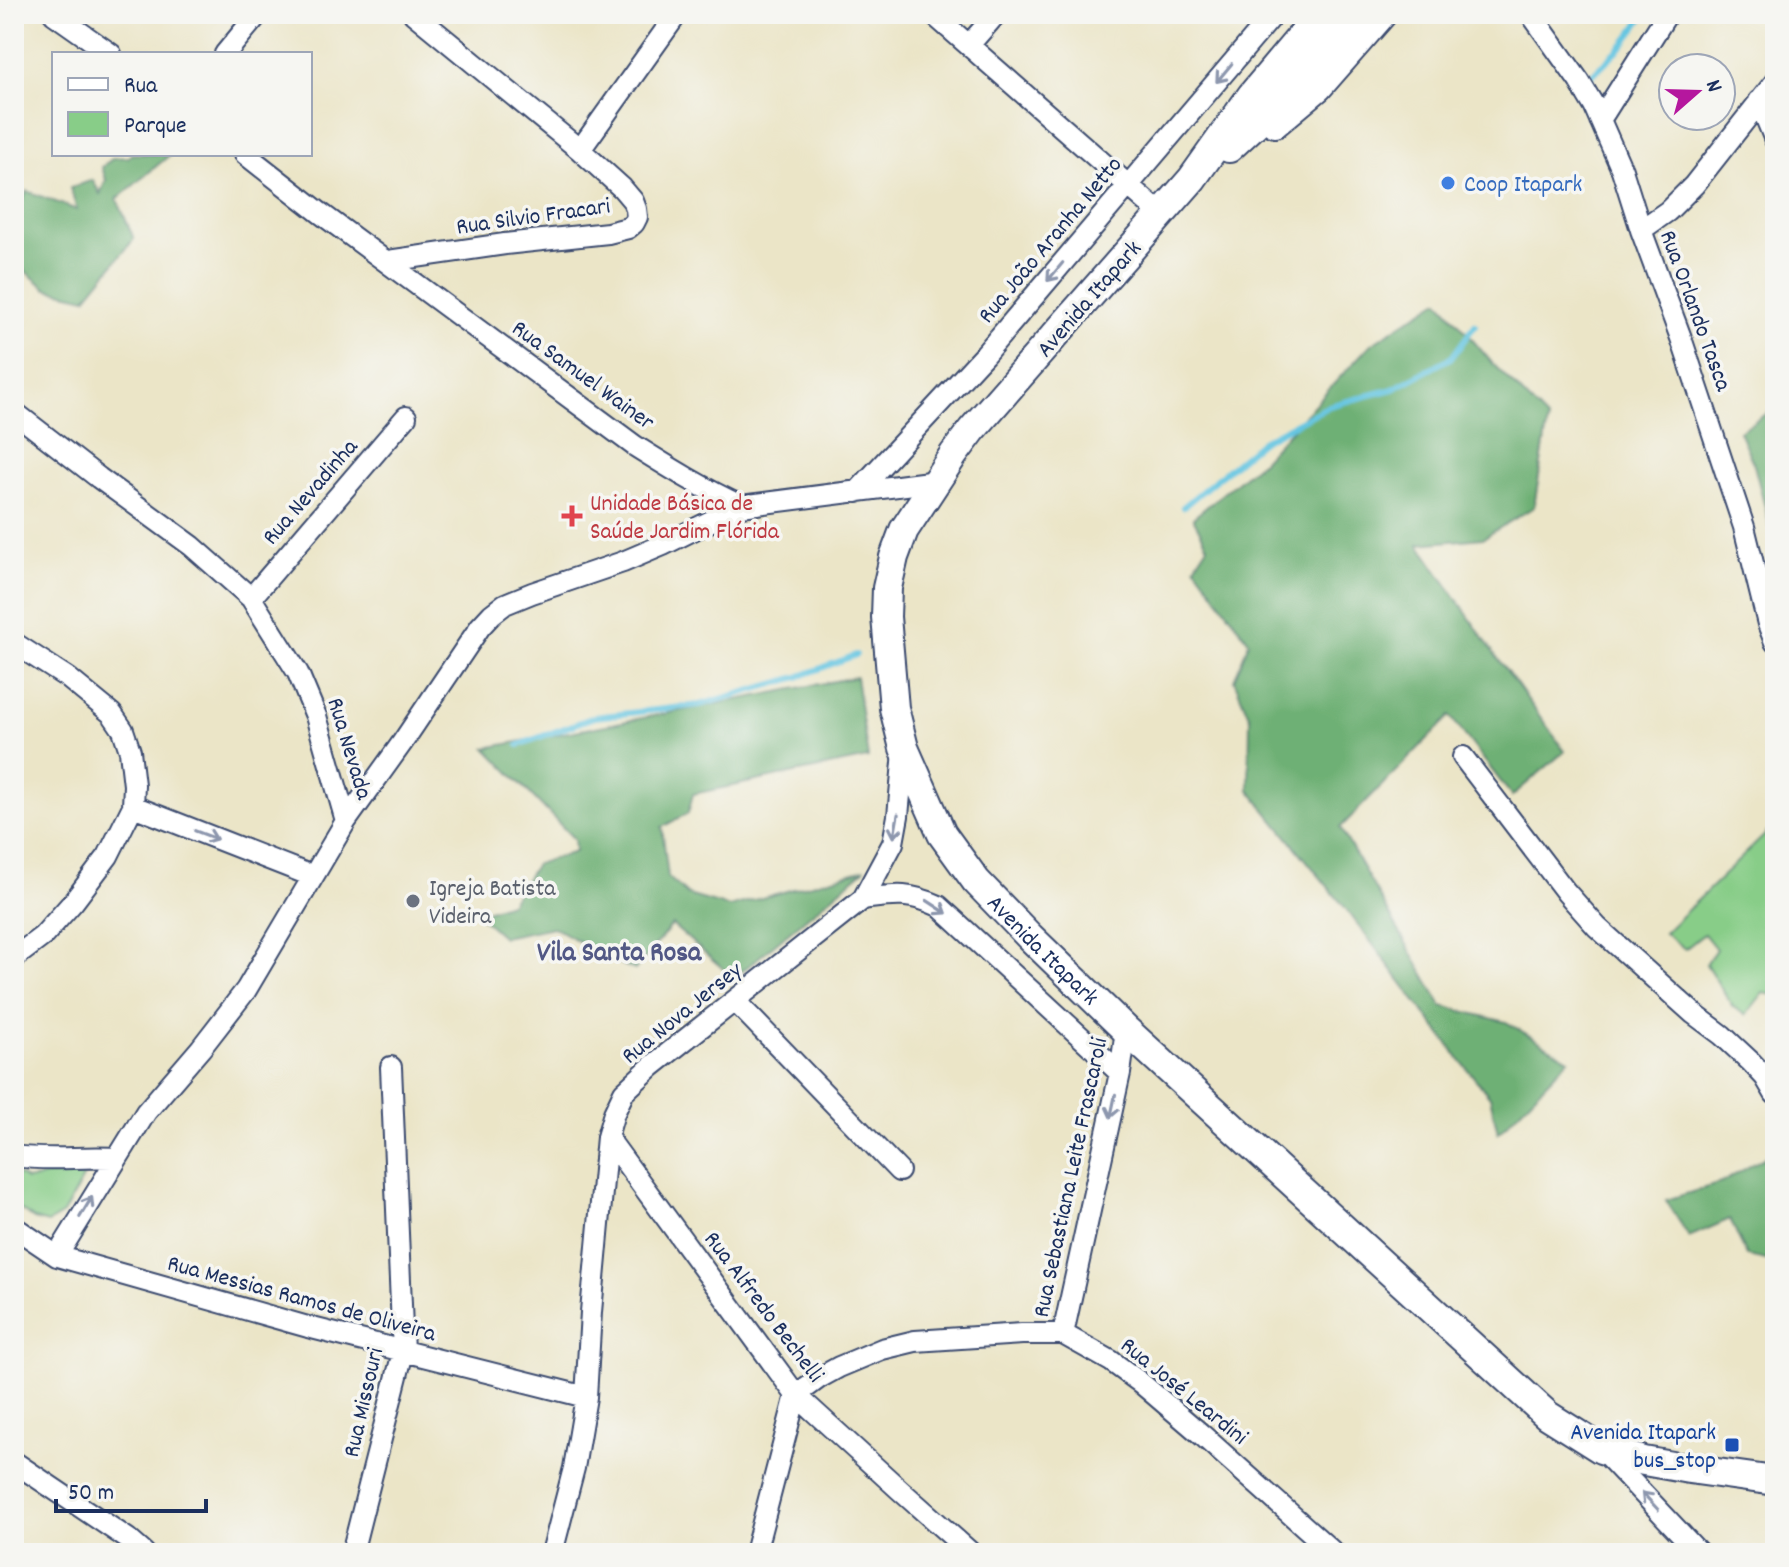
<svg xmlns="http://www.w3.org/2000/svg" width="1789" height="1567" font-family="Dekko,sans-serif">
<rect width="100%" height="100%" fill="#f6f6f2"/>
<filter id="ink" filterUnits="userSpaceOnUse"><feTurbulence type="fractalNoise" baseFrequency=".0125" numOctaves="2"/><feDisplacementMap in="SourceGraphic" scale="16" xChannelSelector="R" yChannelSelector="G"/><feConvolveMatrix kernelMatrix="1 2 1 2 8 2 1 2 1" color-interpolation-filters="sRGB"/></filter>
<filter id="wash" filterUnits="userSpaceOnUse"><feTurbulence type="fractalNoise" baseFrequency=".006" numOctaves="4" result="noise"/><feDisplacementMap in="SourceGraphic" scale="32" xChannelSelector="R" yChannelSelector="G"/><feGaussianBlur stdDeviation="1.8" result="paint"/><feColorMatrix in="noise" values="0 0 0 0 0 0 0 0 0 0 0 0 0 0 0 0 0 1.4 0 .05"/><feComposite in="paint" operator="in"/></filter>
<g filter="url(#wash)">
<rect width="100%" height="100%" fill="#ebe5c7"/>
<path fill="#88cd88" stroke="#527e73" stroke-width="2" d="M 1775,825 L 1775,995 L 1763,993 L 1746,1015 L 1733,1007 L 1706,964 L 1716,949 L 1704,934 L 1685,949 L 1664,933 Z
M 89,1167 L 63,1214 L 48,1223 L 34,1219 L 14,1205 L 14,1172 L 26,1180 C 47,1176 67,1169 89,1167 Z"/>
<path fill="#6eb074" stroke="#447069" stroke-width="2" d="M 131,154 L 171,154 L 117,199 L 134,239 L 86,298 L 47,289 L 14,262 L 14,216 L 27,191 L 77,210 L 70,188 L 93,180 L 100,194 L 106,180 L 102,167 L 113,158 L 129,157 Z
M 1439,300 L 1492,363 L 1548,420 L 1534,507 L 1483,538 L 1419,544 L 1491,649 L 1565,751 L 1512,796 L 1450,716 L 1340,828 L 1442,1006 L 1506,1022 L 1569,1059 L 1498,1133 L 1490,1097 L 1464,1065 L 1343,905 L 1249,790 L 1250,718 L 1234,680 L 1249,642 L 1195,566 L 1208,546 L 1193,518 L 1261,462 L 1371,344 Z
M 1775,409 L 1775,546 L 1754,465 L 1739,431 Z
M 856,677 L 868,758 L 693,794 L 688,813 L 662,827 L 668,877 L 688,895 L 729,907 L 865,869 L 734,978 L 672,925 L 635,970 L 614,961 L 553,927 L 503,937 L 477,914 L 510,903 L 536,864 L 575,852 L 574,839 L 486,748 Z
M 1767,1156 L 1775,1161 L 1775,1262 L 1747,1256 L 1730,1219 L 1689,1237 L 1666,1200 L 1721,1183 Z"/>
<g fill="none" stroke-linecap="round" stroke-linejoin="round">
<path stroke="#63c5e1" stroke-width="6" d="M 1590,77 L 1625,43 L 1645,14
M 1183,507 L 1262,441 L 1329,406 L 1393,389 L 1452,357 L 1475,325
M 519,745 L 594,717 L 700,705 L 798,677 L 856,655"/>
</g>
</g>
<g filter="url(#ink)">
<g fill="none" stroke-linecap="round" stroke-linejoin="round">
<defs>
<path id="street" d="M 54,14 L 111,54
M 933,14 L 1162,215
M 1531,14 L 1579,81 L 1594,106 L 1622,170 L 1641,230 L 1681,338 L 1744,527 L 1768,624 L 1775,642
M 969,45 L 996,14
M 225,54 L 258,14
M 1759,101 L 1775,140
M 1600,120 L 1667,14
M 580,150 L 677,14
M 245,154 L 319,212 L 635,446 C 670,468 704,489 741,506 L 937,481
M 1641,230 L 1668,211 L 1694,185 L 1775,82
M 388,261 L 505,244 L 608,233 L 628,228 L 634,223 L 637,217 L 636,209 L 633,201 L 622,188 L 580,150 L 414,14
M 14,412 L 99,478 L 192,546 L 251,598 L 298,673 L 316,716 L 346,821
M 857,492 L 985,354 L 1274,14
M 251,598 L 406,417
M 14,643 L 68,678 L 112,714 L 123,730 L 130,751 L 134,785 L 133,806 L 108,856 L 74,901 L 43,936 L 14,958
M 1463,757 L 1566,892 L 1597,927 L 1694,1014 L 1722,1035 L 1751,1062 L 1765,1077 L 1775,1094
M 133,806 L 312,876
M 863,899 C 895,895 908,892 939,906 L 1120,1073
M 735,1001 L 899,1171
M 607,1137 L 796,1395 L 900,1490 L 971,1553
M 14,1156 C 48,1161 82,1156 116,1158
M 14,1227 L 57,1256 L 308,1327 L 586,1397
M 57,1256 L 146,1112 L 201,1048 L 246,990 L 346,821 L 402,743 L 480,627 L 492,614 L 505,604 L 532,593 L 623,562 L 663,545 L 741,506
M 1063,1334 L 1120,1073 L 1126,1030
M 1603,1451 L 1699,1553
M 14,1462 L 128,1539 L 144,1553
M 352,1553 L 403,1352 L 391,1067
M 552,1553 L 574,1468 L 586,1397 L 591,1312 L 607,1137 L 614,1113 L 624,1092 L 652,1066 L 863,899 L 893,843 L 898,816 L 904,752
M 755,1553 L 796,1395 L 819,1378 L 839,1367 L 882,1349 L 915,1341 L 1022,1334 L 1063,1334 L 1111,1361 L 1141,1383 L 1202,1435 L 1334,1553"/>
<g id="secondary">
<path id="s1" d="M 1320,14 L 1252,95 L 1192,179 L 972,430 L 954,454 L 904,530 L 894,557 L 887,588 L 886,617 L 894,708 L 904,748 L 942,834 L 976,881 L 1030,937 L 1126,1030 L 1547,1415 L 1601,1449 L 1644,1461 L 1689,1469 L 1775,1481"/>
<path d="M 1275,123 L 1318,87 L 1382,14"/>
<path d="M 1229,148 L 1268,112 L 1347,14"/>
</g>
</defs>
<use href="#street" stroke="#3a4a6e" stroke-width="24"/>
<use href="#secondary" stroke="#3a4a6e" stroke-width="32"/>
<use href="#street" stroke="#fff" stroke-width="20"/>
<use href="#secondary" stroke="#fff" stroke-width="28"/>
</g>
<defs><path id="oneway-shaft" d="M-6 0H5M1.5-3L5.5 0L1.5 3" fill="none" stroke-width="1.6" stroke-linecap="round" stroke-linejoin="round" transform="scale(2)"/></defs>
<g stroke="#8d97ae">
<use href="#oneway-shaft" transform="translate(1224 73) rotate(130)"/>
<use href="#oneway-shaft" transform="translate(1055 272) rotate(130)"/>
<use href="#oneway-shaft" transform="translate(896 826) rotate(100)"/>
<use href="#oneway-shaft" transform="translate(206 835) rotate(21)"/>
<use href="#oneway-shaft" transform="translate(937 907) rotate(33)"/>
<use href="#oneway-shaft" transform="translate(1113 1106) rotate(102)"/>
<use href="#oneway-shaft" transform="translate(86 1207) rotate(-59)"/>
<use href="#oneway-shaft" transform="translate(1650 1501) rotate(-133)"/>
</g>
</g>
<circle fill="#3f7fe0" stroke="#f6f6f2" stroke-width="3" cx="1448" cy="183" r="8"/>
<path fill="#e0444e" stroke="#f6f6f2" stroke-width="3" d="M568 504h8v8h8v8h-8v8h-8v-8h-8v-8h8z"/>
<circle fill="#6b7280" stroke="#f6f6f2" stroke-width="3" cx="413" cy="901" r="8"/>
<rect fill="#1a4fb4" stroke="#f6f6f2" stroke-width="3" x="1724" y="1437" width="16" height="16" rx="4"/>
<g text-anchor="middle" stroke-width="7" stroke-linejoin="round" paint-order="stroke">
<g font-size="24" fill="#366cbe" stroke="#f6f6f2" text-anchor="start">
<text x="1464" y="191">Coop Itapark</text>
</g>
<g font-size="24" fill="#1b2f5e" stroke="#f6f6f2">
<text transform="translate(533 215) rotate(-8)" y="8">Rua Silvio Fracari</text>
<text transform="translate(1049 239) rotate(-50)" y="8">Rua João Aranha Netto</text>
<text transform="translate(1088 298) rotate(-49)" y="8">Avenida Itapark</text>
<text transform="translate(1697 310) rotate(70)" y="8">Rua Orlando Tasca</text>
<text transform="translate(584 374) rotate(36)" y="8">Rua Samuel Wainer</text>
<text transform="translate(309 491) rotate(-49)" y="8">Rua Nevadinha</text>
<text transform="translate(351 748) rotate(73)" y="8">Rua Nevada</text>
<text dy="8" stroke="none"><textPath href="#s1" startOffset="1134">Avenida Itapark</textPath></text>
<text transform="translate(681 1012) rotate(-39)" y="8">Rua Nova Jersey</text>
<text transform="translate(1069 1177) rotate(-78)" y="8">Rua Sebastiana Leite Frascaroli</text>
<text transform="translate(302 1297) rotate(15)" y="8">Rua Messias Ramos de Oliveira</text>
<text transform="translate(765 1306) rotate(53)" y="8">Rua Alfredo Bechelli</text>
<text transform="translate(1185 1390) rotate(39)" y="8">Rua José Leardini</text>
<text transform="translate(362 1402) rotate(-77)" y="8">Rua Missouri</text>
</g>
<g font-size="24" fill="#be3a42" stroke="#f6f6f2" text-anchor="start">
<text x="590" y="510">Unidade Básica de<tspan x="590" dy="28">Saúde Jardim Flórida</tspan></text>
</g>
<g font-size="24" fill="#5b616d" stroke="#f6f6f2" text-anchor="start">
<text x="429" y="895">Igreja Batista<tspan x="429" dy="28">Videira</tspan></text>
</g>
<g font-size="24" fill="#164399" stroke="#f6f6f2" text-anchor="end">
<text x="1716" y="1439">Avenida Itapark<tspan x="1716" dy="28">bus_stop</tspan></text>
</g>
<g font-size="28" font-weight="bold" fill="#525885" stroke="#f6f6f2">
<text x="619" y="960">Vila Santa Rosa</text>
</g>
</g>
<rect width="1789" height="1567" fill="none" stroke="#f6f6f2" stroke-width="48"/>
<rect x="52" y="52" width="260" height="104" fill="#f6f6f2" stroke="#9ea6b7" stroke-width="2"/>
<rect x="68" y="78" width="40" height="12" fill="#ffffff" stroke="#9ea6b7" stroke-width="2"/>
<text x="124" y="92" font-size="24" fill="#1b2f5e">Rua</text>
<rect x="68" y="112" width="40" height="24" fill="#88cd88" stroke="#9ea6b7" stroke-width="2"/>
<text x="124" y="132" font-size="24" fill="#1b2f5e">Parque</text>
<g transform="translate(1697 92) rotate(70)"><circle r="38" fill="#f6f6f2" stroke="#9ea6b7" stroke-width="2"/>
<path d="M0-6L14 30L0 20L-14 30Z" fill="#b5179e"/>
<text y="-12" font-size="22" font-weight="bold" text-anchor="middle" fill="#1b2f5e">N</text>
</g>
<path d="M56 1499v12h150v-12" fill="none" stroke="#1b2f5e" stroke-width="4"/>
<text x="68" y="1499" font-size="24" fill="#1b2f5e" stroke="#f6f6f2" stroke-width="6" paint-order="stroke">50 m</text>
</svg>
